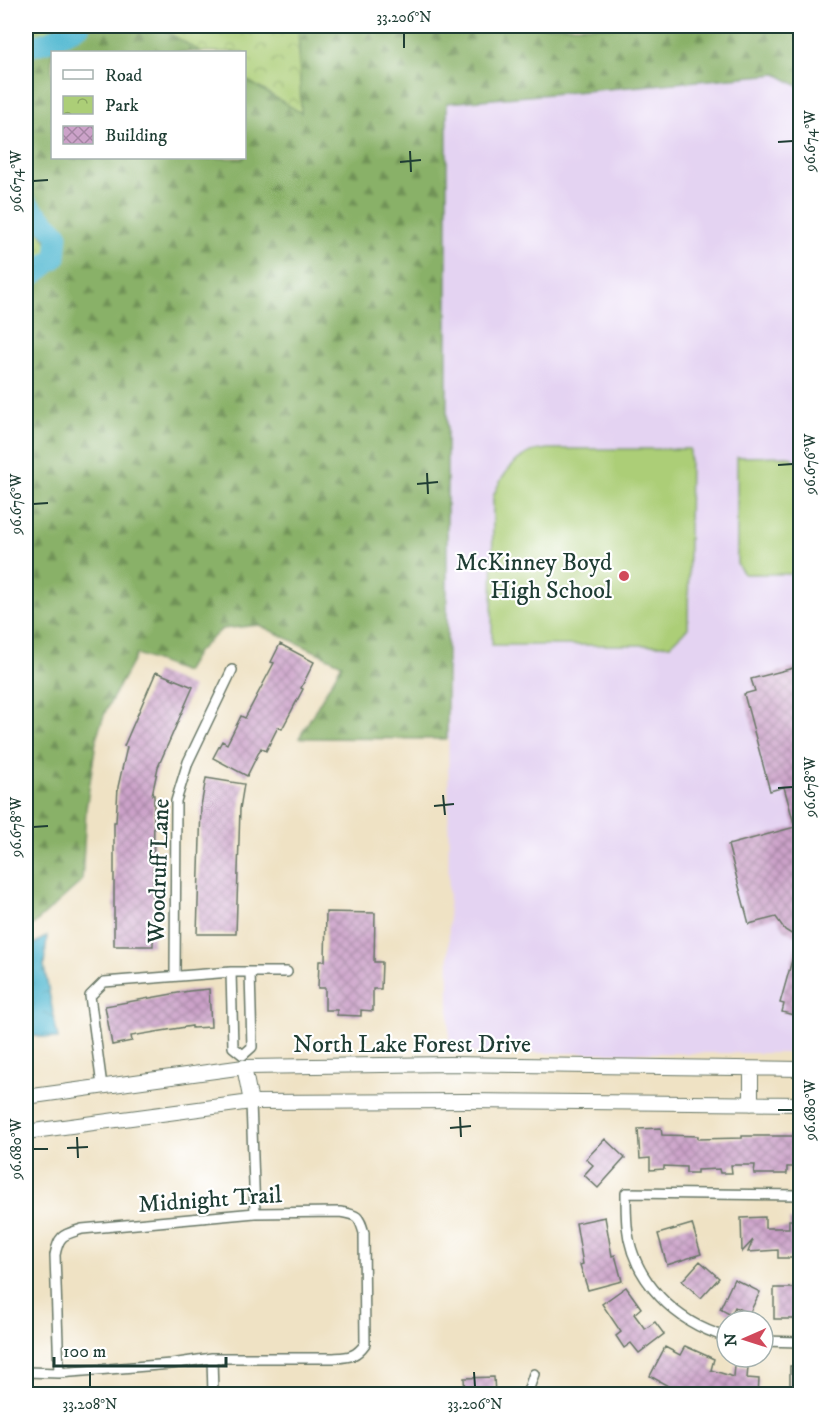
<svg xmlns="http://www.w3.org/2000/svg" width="826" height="1420" font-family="'IM FELL DW Pica',serif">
<defs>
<pattern id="forest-firs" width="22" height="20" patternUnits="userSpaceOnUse" patternTransform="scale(1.5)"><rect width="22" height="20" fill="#89b168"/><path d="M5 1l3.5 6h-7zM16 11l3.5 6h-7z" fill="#6f9156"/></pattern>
<pattern id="park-crowns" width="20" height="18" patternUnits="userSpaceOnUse" patternTransform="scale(1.5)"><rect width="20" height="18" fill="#acce77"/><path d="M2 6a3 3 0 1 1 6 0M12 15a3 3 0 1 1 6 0" fill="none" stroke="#8ba862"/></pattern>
<pattern id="water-ripples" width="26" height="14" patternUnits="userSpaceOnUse" patternTransform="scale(1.5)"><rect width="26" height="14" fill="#53b9d2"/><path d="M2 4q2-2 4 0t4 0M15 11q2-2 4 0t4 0" fill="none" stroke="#4498ab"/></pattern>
<pattern id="building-cross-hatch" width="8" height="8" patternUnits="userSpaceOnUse" patternTransform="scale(1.5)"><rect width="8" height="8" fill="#cca2c9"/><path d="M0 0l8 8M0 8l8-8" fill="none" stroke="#a585a4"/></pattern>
</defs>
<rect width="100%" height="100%" fill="#fff"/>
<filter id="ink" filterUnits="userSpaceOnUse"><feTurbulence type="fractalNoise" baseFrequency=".0167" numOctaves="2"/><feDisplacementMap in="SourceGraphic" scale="12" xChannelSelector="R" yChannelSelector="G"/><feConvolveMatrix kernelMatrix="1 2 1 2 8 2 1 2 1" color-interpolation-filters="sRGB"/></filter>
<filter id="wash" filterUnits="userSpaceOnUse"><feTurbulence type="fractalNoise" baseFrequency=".008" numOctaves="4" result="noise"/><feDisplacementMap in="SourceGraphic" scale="24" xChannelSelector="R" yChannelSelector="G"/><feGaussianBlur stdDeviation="1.35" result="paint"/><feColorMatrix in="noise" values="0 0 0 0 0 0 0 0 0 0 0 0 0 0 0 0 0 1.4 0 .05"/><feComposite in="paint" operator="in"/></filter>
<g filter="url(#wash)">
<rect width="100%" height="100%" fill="#efe2c4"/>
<path fill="#e4d3f2" d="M 777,74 L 800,87 L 800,1053 L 449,1053 L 447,102 Z"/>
<path fill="#acce77" stroke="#668656" stroke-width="1.5" d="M 548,449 L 690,449 L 688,628 L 670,645 L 492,645 L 493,497 C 499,480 512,461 529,453 C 534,450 542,450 548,449 Z
M 788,456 L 800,463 L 800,574 L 744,574 L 737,564 L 737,457 Z"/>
<path fill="url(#forest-firs)" stroke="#54774e" stroke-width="1.5" d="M 58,26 L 157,26 L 201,52 L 52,52 L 52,158 L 244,158 L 245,79 L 301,113 L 298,26 L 782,26 L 800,33 L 800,87 L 777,74 L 447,103 L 447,739 L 299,738 L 342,664 L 259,625 L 222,629 L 197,652 L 185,672 L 137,654 L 106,710 L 97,735 L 86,809 L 82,881 L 26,931 L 26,313 L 49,244 L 26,214 L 26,42 Z"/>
<path fill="url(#park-crowns)" stroke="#668656" stroke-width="1.5" d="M 26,26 L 58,26 L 26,42 Z
M 157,26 L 298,26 L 301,113 L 245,79 L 244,52 L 201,52 Z
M 26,214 L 49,244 L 26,313 Z"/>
<path fill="url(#water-ripples)" stroke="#397b83" stroke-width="1.5" d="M 47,936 L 44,966 L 58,1039 L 26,1035 L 26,949 Z"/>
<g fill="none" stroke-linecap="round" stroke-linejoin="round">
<path stroke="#53b9d2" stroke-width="21" d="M 26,48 L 50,41 L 80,26
M 26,203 L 58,235 L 56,257 L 26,281"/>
</g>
<g id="blocks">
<path fill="url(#building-cross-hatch)" d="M 280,644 L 314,662 L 301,688 L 303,689 L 282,729 L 278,727 L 266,751 L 261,748 L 247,776 L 213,758 L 222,741 L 227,744 L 241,716 L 245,718 L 274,663 L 271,662 Z
M 801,666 L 801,940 L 785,930 L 776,917 L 749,924 L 728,845 L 795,827 L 784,787 L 770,791 L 744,694 L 755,691 L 751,679 Z
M 156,672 L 193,687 L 158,767 L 152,795 L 154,795 L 153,946 L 114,946 L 114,822 L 116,822 L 118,787 L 127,747 L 124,746 Z
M 206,778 L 244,784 L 240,809 L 236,934 L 197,934 L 201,806 Z
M 326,912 L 375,913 L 374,962 L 382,962 L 381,989 L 373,989 L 373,1011 L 361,1010 L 361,1016 L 337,1015 L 337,1010 L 325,1010 L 325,988 L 318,988 L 319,961 L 325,961 Z
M 798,939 L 801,940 L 801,1016 L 797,1016 L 782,1012 L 784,1004 L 780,1003 Z
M 209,989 L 211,1027 L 192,1028 L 192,1026 L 131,1036 L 132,1041 L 112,1045 L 105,1006 L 189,991 Z
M 661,1128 L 662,1135 L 698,1136 L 698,1139 L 742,1138 L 742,1136 L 801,1136 L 801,1167 L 787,1167 L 787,1174 L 754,1174 L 755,1165 L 731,1165 L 732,1173 L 720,1173 L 719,1169 L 697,1170 L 697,1173 L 686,1173 L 686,1167 L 664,1166 L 664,1169 L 650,1170 L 650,1158 L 640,1159 L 638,1129 Z
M 605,1139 L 625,1158 L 598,1188 L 584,1175 L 593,1165 L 586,1159 Z
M 605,1217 L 612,1256 L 615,1255 L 622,1281 L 588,1290 L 580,1265 L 583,1264 L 576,1223 Z
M 765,1217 L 765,1228 L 789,1228 L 789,1220 L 801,1220 L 801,1258 L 778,1258 L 778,1250 L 748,1252 L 753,1240 L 742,1252 L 741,1218 Z
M 692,1224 L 701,1254 L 667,1265 L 658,1234 Z
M 700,1261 L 719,1278 L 701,1298 L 682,1281 Z
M 734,1279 L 760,1292 L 749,1314 L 735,1307 L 731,1315 L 720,1309 Z
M 626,1287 L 641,1308 L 634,1314 L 645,1329 L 655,1322 L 664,1334 L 639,1353 L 631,1343 L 624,1348 L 616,1336 L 621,1332 L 602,1304 Z
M 774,1288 L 801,1288 L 801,1319 L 774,1319 Z
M 685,1346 L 714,1359 L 711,1370 L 734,1377 L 735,1365 L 748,1367 L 747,1378 L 759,1379 L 758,1395 L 684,1395 L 650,1376 L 665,1347 L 680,1355 Z
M 790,1366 L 801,1366 L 801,1395 L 790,1395 Z
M 494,1377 L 495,1395 L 465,1395 L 464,1378 Z"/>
</g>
</g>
<g filter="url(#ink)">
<use href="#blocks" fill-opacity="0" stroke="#687766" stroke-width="1.5"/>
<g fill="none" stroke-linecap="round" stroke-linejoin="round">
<defs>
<path id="minor" d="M 231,972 L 233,1047 L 243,1055
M 175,976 L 176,801 L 188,762 L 232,670
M 243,1055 L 252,1047 L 250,972
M 102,1086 L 90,996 L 104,982 L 231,972 L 287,972
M 251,1102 L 255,1213
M 727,1337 C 676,1323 632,1280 627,1226 C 626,1215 626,1204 626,1193 L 800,1195
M 763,1341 L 800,1342
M 212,1358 L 213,1394
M 26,1372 L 59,1373 L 171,1364 L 212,1358 L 332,1358 C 348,1357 355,1358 365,1344 L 364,1233 C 359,1216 358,1215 340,1212 L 255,1213 L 82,1229 C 64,1235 59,1234 55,1255 L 59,1373
M 527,1394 L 534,1374"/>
<path id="secondary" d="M 244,1067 L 251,1102
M 751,1069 L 751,1104
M 26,1097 L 244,1067 L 449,1064 L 800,1069
M 26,1132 L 251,1102 L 466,1101 L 800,1104"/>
</defs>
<use href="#minor" stroke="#687766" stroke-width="12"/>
<use href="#secondary" stroke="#687766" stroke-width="16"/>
<use href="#minor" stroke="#fff" stroke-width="9"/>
<use href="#secondary" stroke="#fff" stroke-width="14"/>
</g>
</g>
<path fill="none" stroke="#1f3d34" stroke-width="2" d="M 404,33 L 404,48M 778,142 L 793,141M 410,151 L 411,172M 400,162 L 421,160M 33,181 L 48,180M 778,465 L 793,464M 427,473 L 428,494M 417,484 L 438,482M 33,504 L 48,503M 778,788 L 793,787M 443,795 L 445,815M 434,806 L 454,804M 33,827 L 48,826M 778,1110 L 793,1110M 460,1117 L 461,1137M 450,1128 L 471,1126M 77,1137 L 78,1158M 67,1148 L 88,1147M 33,1149 L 48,1149M 90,1372 L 90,1387M 474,1372 L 475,1387"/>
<circle fill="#d1495b" stroke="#fff" stroke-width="2" cx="624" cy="576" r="6"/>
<g text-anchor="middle" stroke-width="4.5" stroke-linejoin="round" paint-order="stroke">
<g font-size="24" fill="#1f3d34" stroke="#fff" text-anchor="end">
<text x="612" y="570">McKinney Boyd<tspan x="612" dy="28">High School</tspan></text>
</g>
<g font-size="24" fill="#1f3d34" stroke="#fff">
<text transform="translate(158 871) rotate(-88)" y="8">Woodruff Lane</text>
<text x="412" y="1052">North Lake Forest Drive</text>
<text transform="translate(210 1199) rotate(-4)" y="8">Midnight Trail</text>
</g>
</g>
<rect width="826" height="1420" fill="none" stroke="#fff" stroke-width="66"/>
<rect x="51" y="51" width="195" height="108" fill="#ffffff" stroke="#a5b1ae" stroke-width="1.5"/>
<rect x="63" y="70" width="30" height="9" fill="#ffffff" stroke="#a5b1ae" stroke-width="1.5"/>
<text x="105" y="81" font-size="18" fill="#1f3d34">Road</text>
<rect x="63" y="96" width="30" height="18" fill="url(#park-crowns)" stroke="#a5b1ae" stroke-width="1.5"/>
<text x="105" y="111" font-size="18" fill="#1f3d34">Park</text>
<rect x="63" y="126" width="30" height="18" fill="url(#building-cross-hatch)" stroke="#a5b1ae" stroke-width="1.5"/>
<text x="105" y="141" font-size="18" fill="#1f3d34">Building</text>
<g transform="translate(745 1339) rotate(267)"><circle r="28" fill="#ffffff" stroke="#a5b1ae" stroke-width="1.5"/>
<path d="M0-4.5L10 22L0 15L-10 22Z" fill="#d1495b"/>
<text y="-9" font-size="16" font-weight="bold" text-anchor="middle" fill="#1f3d34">N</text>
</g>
<path d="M54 1357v9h172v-9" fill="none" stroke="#1f3d34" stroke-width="3"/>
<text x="63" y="1357" font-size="18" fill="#1f3d34" stroke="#ffffff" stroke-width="4.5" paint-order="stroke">100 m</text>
<rect x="33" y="33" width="760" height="1354" fill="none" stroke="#1f3d34" stroke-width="2"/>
<g font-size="15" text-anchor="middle" fill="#1f3d34">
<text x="404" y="22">33.206°N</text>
<text transform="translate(810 141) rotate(-90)" y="5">96.674°W</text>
<text transform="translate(16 181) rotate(-90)" y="5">96.674°W</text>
<text transform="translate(810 464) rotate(-90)" y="5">96.676°W</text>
<text transform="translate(16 504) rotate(-90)" y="5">96.676°W</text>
<text transform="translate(810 787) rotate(-90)" y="5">96.678°W</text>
<text transform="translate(16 827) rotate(-90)" y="5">96.678°W</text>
<text transform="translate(810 1110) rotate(-90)" y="5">96.680°W</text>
<text transform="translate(16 1149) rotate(-90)" y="5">96.680°W</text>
<text x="90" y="1409">33.208°N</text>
<text x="475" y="1409">33.206°N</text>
</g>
</svg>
